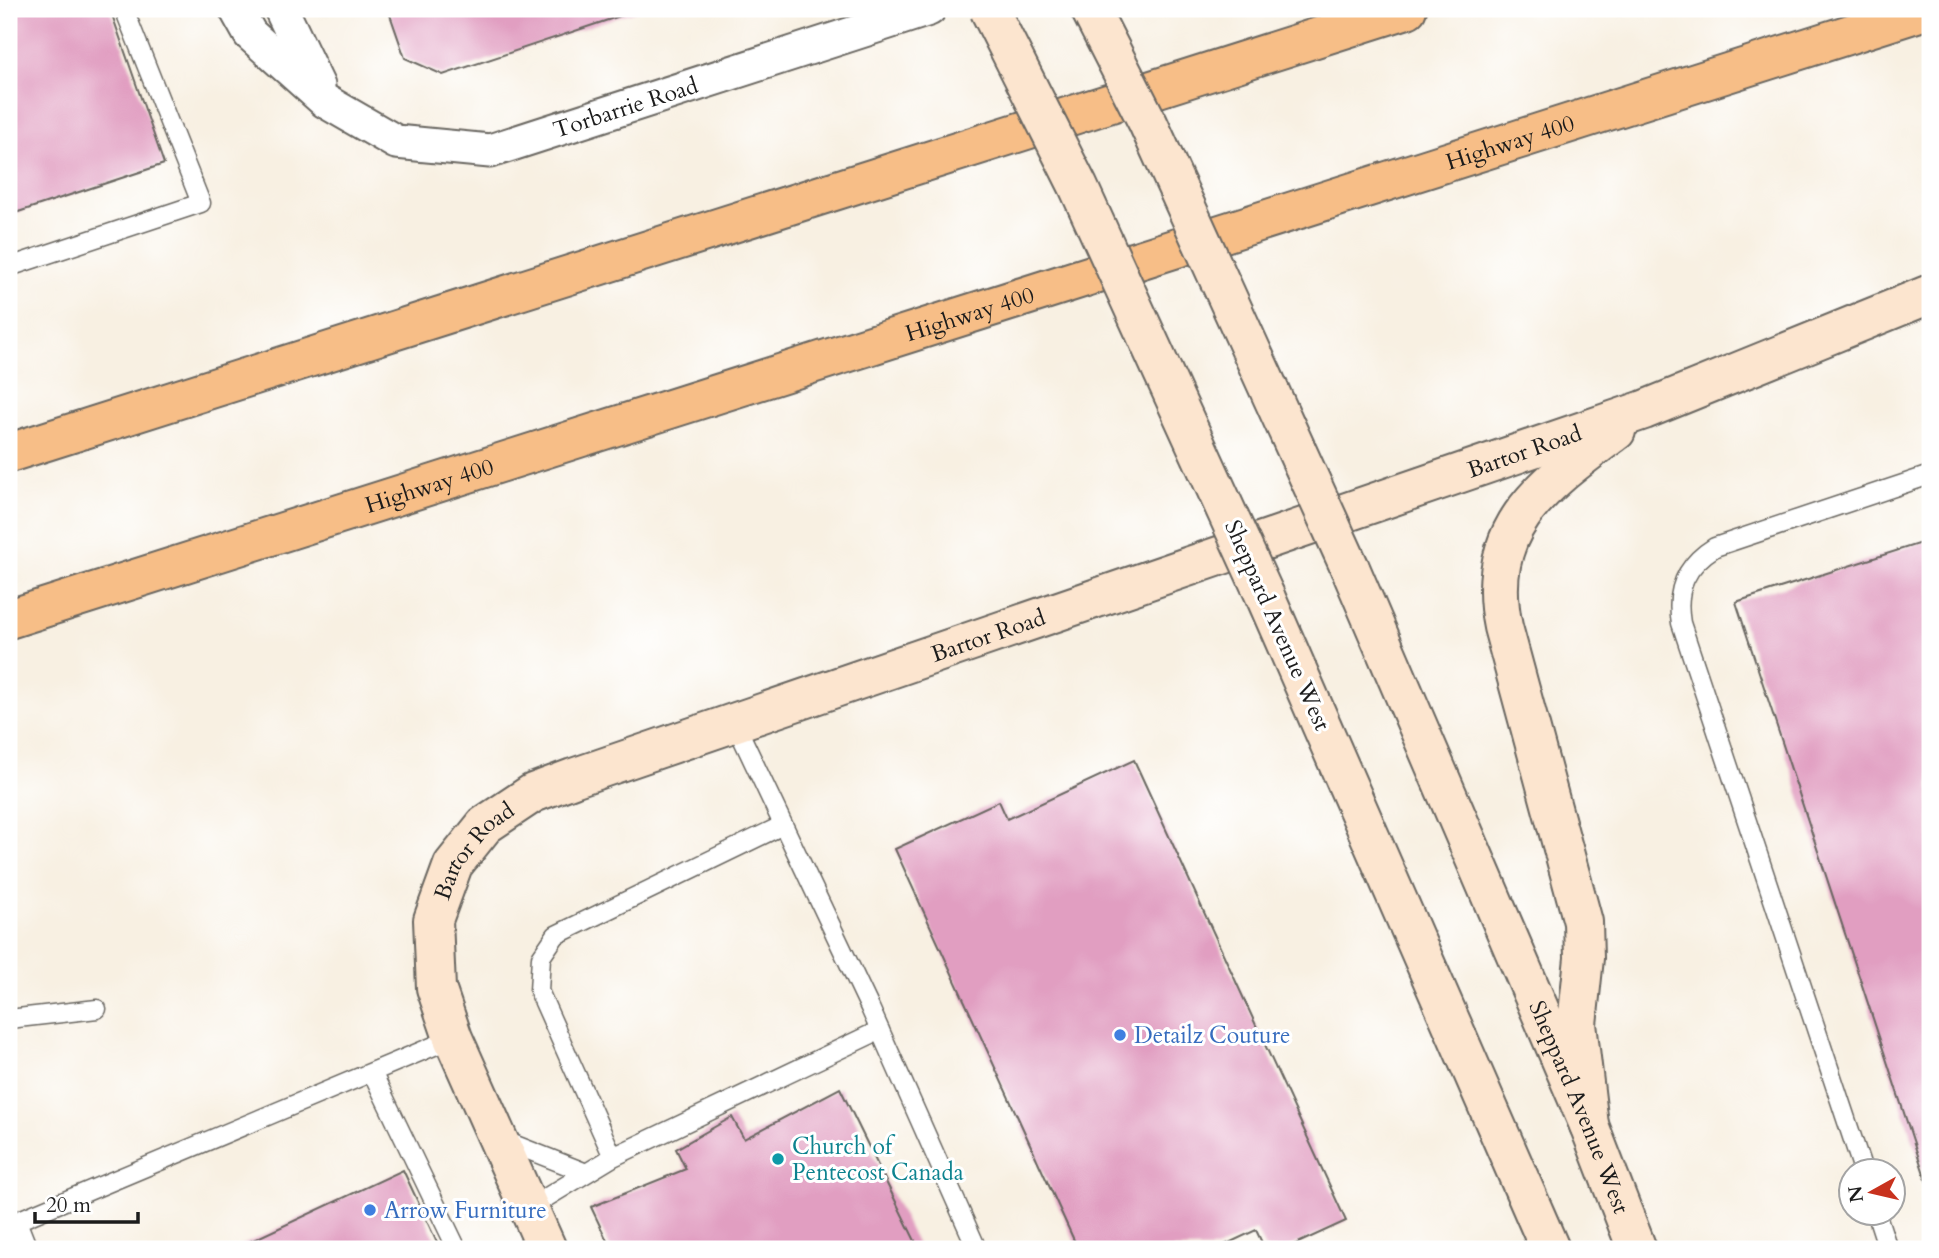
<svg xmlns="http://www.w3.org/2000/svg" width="1939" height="1258" font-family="Cardo,serif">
<rect width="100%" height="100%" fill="#fff"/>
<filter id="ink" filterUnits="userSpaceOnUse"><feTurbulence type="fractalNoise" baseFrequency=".0143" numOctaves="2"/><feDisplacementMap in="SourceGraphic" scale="14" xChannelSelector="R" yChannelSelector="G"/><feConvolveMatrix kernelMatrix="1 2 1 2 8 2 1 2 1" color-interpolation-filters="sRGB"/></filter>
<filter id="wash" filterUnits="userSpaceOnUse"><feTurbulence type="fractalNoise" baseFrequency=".00686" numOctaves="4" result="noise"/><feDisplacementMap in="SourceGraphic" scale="28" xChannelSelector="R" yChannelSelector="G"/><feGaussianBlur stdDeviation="1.57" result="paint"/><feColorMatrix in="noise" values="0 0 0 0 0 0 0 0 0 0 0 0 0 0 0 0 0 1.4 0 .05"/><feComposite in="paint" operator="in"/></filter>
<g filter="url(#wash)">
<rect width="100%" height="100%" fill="#f8f0e2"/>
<g id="blocks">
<path fill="#e19ec1" d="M 21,9 L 110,9 L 164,164 L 9,215 L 9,13 Z
M 388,9 L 641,9 L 443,75 L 405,58 Z
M 1930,540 L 1930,1192 L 1736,602 Z
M 1134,760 L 1346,1221 L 1285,1249 L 1265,1249 L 1256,1230 L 1216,1249 L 1078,1249 L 895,849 L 999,801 L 1007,819 Z
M 840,1088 L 919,1249 L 611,1249 L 591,1207 L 686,1169 L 676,1149 L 732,1117 L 744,1139 Z
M 403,1170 L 440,1249 L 234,1249 Z"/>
</g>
</g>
<g filter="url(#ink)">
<use href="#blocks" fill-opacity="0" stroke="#696661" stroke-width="2"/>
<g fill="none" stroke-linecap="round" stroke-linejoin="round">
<defs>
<path id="lane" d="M 9,267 L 201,203 L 124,9
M 735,723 L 870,1008 L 977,1249
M 783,825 L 556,935 L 541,957 L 539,991 L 613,1157 L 880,1030
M 9,1019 L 97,1009
M 372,1072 L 457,1249
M 503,1140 L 584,1172
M 1863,1170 L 1681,623 C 1675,589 1686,565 1715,547 L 1930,475
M 529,1208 L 613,1157
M 1876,1212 L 1888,1249
M 28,1249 L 17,1221 L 453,1038"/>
<g id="street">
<path id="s1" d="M 236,9 L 250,34 L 325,101 L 396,142 L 490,151 L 929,9"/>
<path d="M 281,9 L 318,86"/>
</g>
<g id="secondary">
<path id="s2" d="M 1350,568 L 1589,1125 L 1637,1249"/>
<path d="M 1265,596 L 1550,1249"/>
<path d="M 1589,1125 L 1577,1024 L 1584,958 L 1583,922 L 1503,627 C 1482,526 1544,485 1616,431"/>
<path id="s3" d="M 547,1249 L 453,1038 L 436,988 L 433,920 L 453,865 L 485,825 L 533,793 L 573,778 L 1644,410 L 1930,294"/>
</g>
<g id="highway">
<path d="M 9,453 L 1407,9"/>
<path id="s4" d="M 9,619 L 1929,9"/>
</g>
</defs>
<use href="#lane" stroke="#696661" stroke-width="21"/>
<use href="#street" stroke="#696661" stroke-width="37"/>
<use href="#secondary" stroke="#696661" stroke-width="42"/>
<use href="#highway" stroke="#696661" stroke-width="42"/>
<use href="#lane" stroke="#fff" stroke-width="18"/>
<use href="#street" stroke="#fff" stroke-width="33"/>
<use href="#secondary" stroke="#fce5cf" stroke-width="38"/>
<use href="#highway" stroke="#f7be87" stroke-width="38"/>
<defs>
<path id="secondary-bridge" d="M 989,9 L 1078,186 L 1265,596
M 1090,9 L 1148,123 L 1350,568"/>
</defs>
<use href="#secondary-bridge" stroke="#696661" stroke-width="42" stroke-linecap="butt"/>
<use href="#secondary-bridge" stroke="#fce5cf" stroke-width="38"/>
</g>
</g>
<g fill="#3f7fe0" stroke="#fff" stroke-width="2.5">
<circle cx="1120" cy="1035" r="7"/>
<circle cx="370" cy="1210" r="7"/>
</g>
<circle fill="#0f9aa8" stroke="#fff" stroke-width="2.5" cx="778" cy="1159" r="7"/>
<g text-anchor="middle" stroke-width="6" stroke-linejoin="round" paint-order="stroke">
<g font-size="23" fill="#1c1c1c" stroke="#fff">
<text dy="8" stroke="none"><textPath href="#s1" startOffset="448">Torbarrie Road</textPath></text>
<text dy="8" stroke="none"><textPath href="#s4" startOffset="1575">Highway 400</textPath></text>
<text dy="8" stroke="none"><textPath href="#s4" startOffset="1008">Highway 400</textPath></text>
<text dy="8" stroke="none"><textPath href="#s3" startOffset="1568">Bartor Road</textPath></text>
<text dy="8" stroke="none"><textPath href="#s4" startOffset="441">Highway 400</textPath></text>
<text transform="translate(1278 625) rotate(66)" y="8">Sheppard Avenue West</text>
<text dy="8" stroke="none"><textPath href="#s3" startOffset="1001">Bartor Road</textPath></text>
<text dy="8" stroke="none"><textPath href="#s3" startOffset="434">Bartor Road</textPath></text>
<text dy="8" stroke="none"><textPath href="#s2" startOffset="586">Sheppard Avenue West</textPath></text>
</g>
<g font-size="23" fill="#366cbe" stroke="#fff" text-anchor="start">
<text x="1134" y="1043">Detailz Couture</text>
<text x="384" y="1218">Arrow Furniture</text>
</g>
<g font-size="23" fill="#0d838f" stroke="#fff" text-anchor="start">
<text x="792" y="1154">Church of<tspan x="792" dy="26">Pentecost Canada</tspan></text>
</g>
</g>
<rect width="1939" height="1258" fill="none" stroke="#fff" stroke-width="35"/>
<g transform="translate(1872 1192) rotate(262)"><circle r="33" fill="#ffffff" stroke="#a4a4a4" stroke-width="2"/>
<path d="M0-5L12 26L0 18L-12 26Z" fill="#c8321e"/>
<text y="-10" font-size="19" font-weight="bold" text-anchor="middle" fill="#1c1c1c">N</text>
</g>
<path d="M35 1212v10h103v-10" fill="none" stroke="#1c1c1c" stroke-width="3.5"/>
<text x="46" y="1212" font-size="21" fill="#1c1c1c" stroke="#ffffff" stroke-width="5" paint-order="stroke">20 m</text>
</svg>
